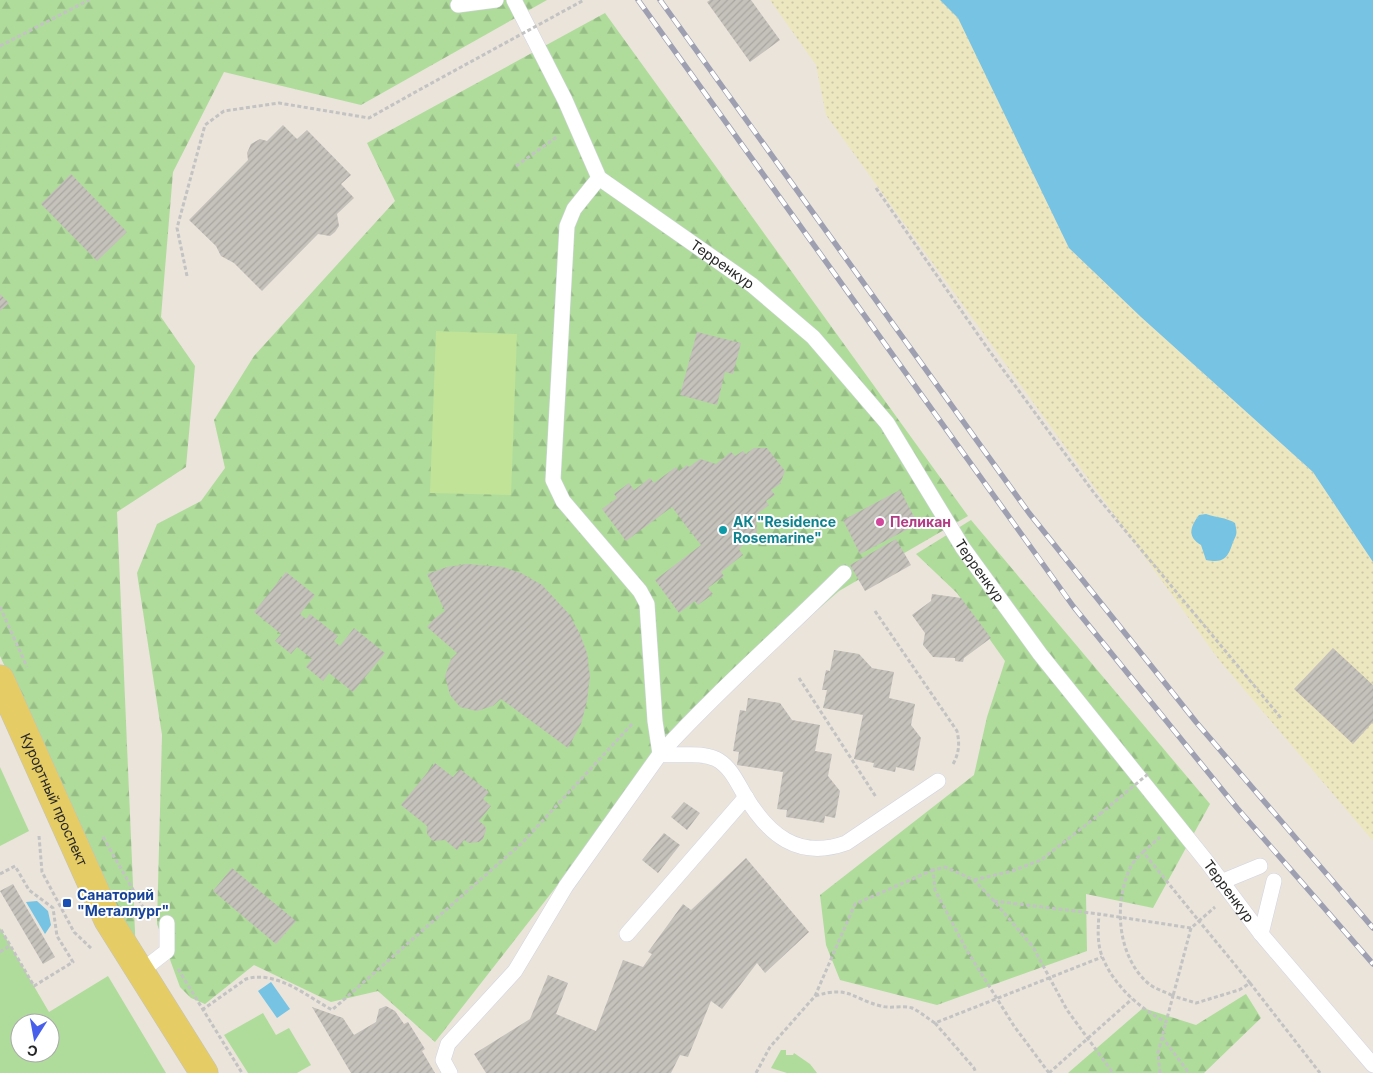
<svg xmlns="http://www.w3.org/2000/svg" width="1373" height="1073" font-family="Inter,sans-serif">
<defs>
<pattern id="forest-firs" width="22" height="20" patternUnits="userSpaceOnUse" patternTransform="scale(1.25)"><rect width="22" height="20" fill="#afdc9b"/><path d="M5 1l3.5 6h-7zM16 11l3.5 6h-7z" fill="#97bd86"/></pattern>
<pattern id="sand-dots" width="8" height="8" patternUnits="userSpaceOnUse" patternTransform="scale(1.25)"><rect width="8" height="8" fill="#ede7c0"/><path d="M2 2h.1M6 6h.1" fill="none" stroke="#cbc6a5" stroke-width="1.8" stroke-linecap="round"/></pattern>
<pattern id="building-hatch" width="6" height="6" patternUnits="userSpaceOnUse" patternTransform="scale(1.25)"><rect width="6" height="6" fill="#c5c1bb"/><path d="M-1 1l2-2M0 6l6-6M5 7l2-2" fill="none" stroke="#a9a6a1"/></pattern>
</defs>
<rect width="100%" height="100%" fill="#eae4db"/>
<path fill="#afdc9b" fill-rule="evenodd" d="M 0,767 L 29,831 L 0,846 Z
M 0,928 L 49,1012 L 108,976 L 166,1073 L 0,1073 ZM 20,1023 L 50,1023 L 50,1053 L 20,1053 Z
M 263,1013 L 276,1035 L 289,1028 L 311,1065 L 297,1073 L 248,1073 L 224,1035 Z
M 781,1050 L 786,1050 L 786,1055 L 793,1055 L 794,1053 L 810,1064 L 817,1073 L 787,1073 L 771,1068 Z"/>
<path fill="url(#forest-firs)" d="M 0,0 L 547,0 L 361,105 L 224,72 L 173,172 L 161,317 L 195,366 L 186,467 L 117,512 L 136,955 L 0,656 Z
M 605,13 L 968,516 L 839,591 L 673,737 L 435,1042 L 378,991 L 331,1002 L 254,965 L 205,1004 L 191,998 L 180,987 L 157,924 L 162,735 L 137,573 L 157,524 L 201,501 L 225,468 L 214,420 L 254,356 L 395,201 L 367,143 Z
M 971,520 L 1210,804 L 1153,908 L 1086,894 L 1087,951 L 937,1005 L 840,980 L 826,945 L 820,895 L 974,775 L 987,717 L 1005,661 L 957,593 L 916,554 Z
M 1246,994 L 1261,1018 L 1204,1073 L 1068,1073 L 1143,1008 L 1196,1025 Z"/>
<path fill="url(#sand-dots)" d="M 770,0 L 940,0 L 958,17 L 1069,248 L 1141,317 L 1313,472 L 1373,562 L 1373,841 L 1219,660 L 826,115 L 816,65 Z"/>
<path fill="#c0e398" d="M 436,331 L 517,334 L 511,495 L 430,493 Z"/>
<path fill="#76c3e4" d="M 940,0 L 1373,0 L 1373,562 L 1313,472 L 1141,317 L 1069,248 L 958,18 Z
M 1206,514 C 1217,518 1225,517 1235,523 C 1238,536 1236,534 1232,545 C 1227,560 1221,563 1206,560 L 1201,545 C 1187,537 1190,527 1199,515 Z
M 37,901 L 48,911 L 51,925 L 45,934 L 26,902 Z
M 271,982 L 290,1009 L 277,1018 L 258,991 Z"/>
<path fill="url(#building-hatch)" d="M 710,0 L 751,0 L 780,40 L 750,62 L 707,2 Z
M 283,125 L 297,139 L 307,130 L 351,175 L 341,184 L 354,198 L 337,214 L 339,226 L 335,232 L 330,236 L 318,234 L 262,291 L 234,263 L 221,256 L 216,246 L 189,220 L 248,160 L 247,153 L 251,144 L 260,139 L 267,141 Z
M 71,174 L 127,232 L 97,261 L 41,204 Z
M 0,294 L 9,303 L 0,311 Z
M 697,332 L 741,343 L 733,374 L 725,372 L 717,405 L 680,395 Z
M 754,448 L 767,448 L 785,471 L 780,484 L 771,490 L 775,495 L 766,501 L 769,505 L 756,515 L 757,532 L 739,549 L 743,555 L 721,572 L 724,576 L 708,588 L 713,594 L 698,605 L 695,601 L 679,613 L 655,580 L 701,545 L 686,526 L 672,507 L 626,541 L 602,509 L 617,498 L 614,494 L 629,483 L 634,490 L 650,478 L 654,483 L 676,467 L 679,471 L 687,465 L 689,467 L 700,459 L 716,464 L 731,452 L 735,456 L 743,451 L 746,454 Z
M 900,490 L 918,524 L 860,554 L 843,520 Z
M 896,539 L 911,565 L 865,591 L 850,565 Z
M 467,564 L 503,567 L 521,573 L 542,585 L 569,614 L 580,634 L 587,653 L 590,676 L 587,701 L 581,724 L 568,748 L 501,699 L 493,706 L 477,711 L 460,707 L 450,695 L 445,676 L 451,659 L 457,653 L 427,627 L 434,619 L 445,611 L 427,574 L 447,567 Z
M 286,572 L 315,595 L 300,614 L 306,619 L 310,614 L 338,636 L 334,641 L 340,646 L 354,628 L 385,653 L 353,692 L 329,673 L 323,681 L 306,667 L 312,659 L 297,647 L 291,654 L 275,641 L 281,634 L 254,612 Z
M 932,594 L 961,598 L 991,638 L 964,658 L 963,662 L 955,661 L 955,658 L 933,657 L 923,645 L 925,633 L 912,615 L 931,601 Z
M 1333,648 L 1373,685 L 1373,722 L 1353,744 L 1294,689 Z
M 834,650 L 859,654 L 872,668 L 894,672 L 889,698 L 915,704 L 911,725 L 921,738 L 914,771 L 896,767 L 895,772 L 873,767 L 874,763 L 854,759 L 863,715 L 823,708 L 827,690 L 822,690 L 826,670 L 830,671 Z
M 748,698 L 780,703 L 792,720 L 820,725 L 815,751 L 832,754 L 828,776 L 840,791 L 835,818 L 825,816 L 824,823 L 786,817 L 787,810 L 777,809 L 783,772 L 737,765 L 739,752 L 733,751 L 740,710 L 746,711 Z
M 435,763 L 453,777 L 460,769 L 489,792 L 483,799 L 491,806 L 479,821 L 485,826 L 486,830 L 483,839 L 479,842 L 469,843 L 464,840 L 457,850 L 445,840 L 433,841 L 427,834 L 427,826 L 401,805 Z
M 684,802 L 700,813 L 687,830 L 671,817 Z
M 664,833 L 680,845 L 658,873 L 642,860 Z
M 746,858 L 809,932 L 765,973 L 757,963 L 722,1009 L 711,1001 L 688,1057 L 680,1055 L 671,1073 L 486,1073 L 474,1054 L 530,1019 L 548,975 L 568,983 L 556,1014 L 596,1031 L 623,960 L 643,967 L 652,954 L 648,952 L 683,904 L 691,910 Z
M 232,868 L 296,921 L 276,944 L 213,891 Z
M 13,884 L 55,957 L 43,964 L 0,891 Z
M 386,1006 L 395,1011 L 404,1024 L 408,1022 L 425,1049 L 422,1051 L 435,1073 L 351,1073 L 312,1007 L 343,1018 L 354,1035 L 376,1022 L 379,1009 Z"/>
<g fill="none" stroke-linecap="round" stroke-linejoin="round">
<defs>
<g id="service">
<path id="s1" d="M 514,0 L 565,100 L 599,178 L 752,285 L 813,337 L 887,423 L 963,548 L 1040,654 L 1207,862 L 1261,934 L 1373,1065"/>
<path d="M 458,5 L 496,0"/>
<path d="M 599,178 L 574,209 L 567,226 L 553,480 L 563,501 L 640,591 L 647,604 L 655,721 L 660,754"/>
<path d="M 660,754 C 718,690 783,634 844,573"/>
<path d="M 1221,882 L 1260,866"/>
<path d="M 627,934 L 746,797"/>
<path d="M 1261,934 L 1274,881"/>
<path d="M 140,972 L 167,951 L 167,923"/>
<path d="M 450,1073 L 443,1060 L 448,1044 L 515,971 L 566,886 L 660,754 C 678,757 699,751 716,759 C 730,766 737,782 744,794 C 768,835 798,860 846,843 L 938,781"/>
</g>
<g id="primary">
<path id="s2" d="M 0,679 L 108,920 L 204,1073"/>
</g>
</defs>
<use href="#service" stroke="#d1d3e0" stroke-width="16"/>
<use href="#primary" stroke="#c3c3c3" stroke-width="29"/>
<path stroke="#c3c3c3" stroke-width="3" stroke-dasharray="4 2.5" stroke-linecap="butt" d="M 0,46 L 89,0
M 516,166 L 558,136
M 876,188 L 988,349 L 1094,493 L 1281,718
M 187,276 L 177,228 L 205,125 L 224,111 L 279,103 L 369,118 L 419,90
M 0,607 L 27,667
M 875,611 L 957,731 C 960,744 959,754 952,766
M 799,678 L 876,797
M 39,836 L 42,872 L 74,932 L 92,949
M 103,837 L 148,916
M 1143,852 L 1160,837
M 0,874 L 15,866 L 29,890 L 53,908 L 57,936 L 73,962 L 34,986 L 0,928
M 974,880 L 1012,871 L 1041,860 L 1100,814
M 994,901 L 1099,914
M 1191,928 L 1173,996 C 1166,992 1155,989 1149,984 C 1117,957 1113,903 1131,866 C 1134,861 1139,856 1143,852 L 1199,921 L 1215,907
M 0,952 L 11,945
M 178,969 L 242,1073
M 1250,983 L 1199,921 L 1191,928 L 1099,914 C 1098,928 1097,943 1102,956 C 1113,985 1140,1009 1166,1022 L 1173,996 L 1196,1003 L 1239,990 L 1250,983 L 1320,1073
M 815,996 C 850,985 852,999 881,1006 C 891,1009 903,1005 912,1008 C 919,1011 927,1018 935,1023 L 1102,957
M 202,1010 L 246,979 C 276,970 307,996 332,1010 L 522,843 L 633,723
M 935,1023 L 974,1068 L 976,1073
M 1162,1037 L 1189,1073
M 756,1073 L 770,1047 L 815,996 L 855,904 L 933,870
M 1049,1073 L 1014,1026 L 966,949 L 935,890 L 933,870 L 945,867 L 974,880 L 994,901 L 1033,947 L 1067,1010 L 1113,1073
M 1049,1073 L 1132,999
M 1160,1073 L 1158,1053 L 1166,1022"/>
<use href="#service" stroke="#fff" stroke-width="15"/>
<use href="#primary" stroke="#e5cc65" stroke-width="28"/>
<defs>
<path id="rail" d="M 638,0 L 1073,606 L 1237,808 L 1373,964
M 660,0 L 1029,513 L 1196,722 L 1373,928"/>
</defs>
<use href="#rail" stroke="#9ea0b1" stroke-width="5.5"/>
<use href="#rail" stroke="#fff" stroke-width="4" stroke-dasharray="11" stroke-linecap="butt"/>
<path stroke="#c3c3c3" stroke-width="3" stroke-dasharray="4 2.5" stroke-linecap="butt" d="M 419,90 L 584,0
M 1100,814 L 1148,774"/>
</g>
<circle fill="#d1479c" stroke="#fff" stroke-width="2" cx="880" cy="522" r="5"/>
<circle fill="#0f9aa8" stroke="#fff" stroke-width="2" cx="723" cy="530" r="5"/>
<rect fill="#1a4fb4" stroke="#fff" stroke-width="2" x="62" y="898" width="10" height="10" rx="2.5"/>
<g text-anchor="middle" stroke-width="4" stroke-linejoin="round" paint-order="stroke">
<g font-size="14" fill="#282828" stroke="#fff">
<text dy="5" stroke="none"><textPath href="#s1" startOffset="348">Терренкур</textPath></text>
<text dy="5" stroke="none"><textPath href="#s1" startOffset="752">Терренкур</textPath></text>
<text dy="5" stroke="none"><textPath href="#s2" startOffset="132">Курортный проспект</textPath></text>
<text dy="5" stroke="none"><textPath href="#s1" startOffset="1158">Терренкур</textPath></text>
</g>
<g font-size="14" font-weight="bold" fill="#0d838f" stroke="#fff" text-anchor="start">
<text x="733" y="527">АК "Residence<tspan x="733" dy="16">Rosemarine"</tspan></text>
</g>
<g font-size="14" font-weight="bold" fill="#b23c85" stroke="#fff" text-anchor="start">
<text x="890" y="527">Пеликан</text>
</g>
<g font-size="14" font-weight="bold" fill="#164399" stroke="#fff" text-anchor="start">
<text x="77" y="900">Санаторий<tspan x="77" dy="16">"Металлург"</tspan></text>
</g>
</g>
<g transform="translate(35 1038) rotate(191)"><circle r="24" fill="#ffffff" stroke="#a9a9a9"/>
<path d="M0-4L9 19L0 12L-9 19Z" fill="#475feb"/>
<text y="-8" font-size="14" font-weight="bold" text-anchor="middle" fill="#282828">С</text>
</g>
</svg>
